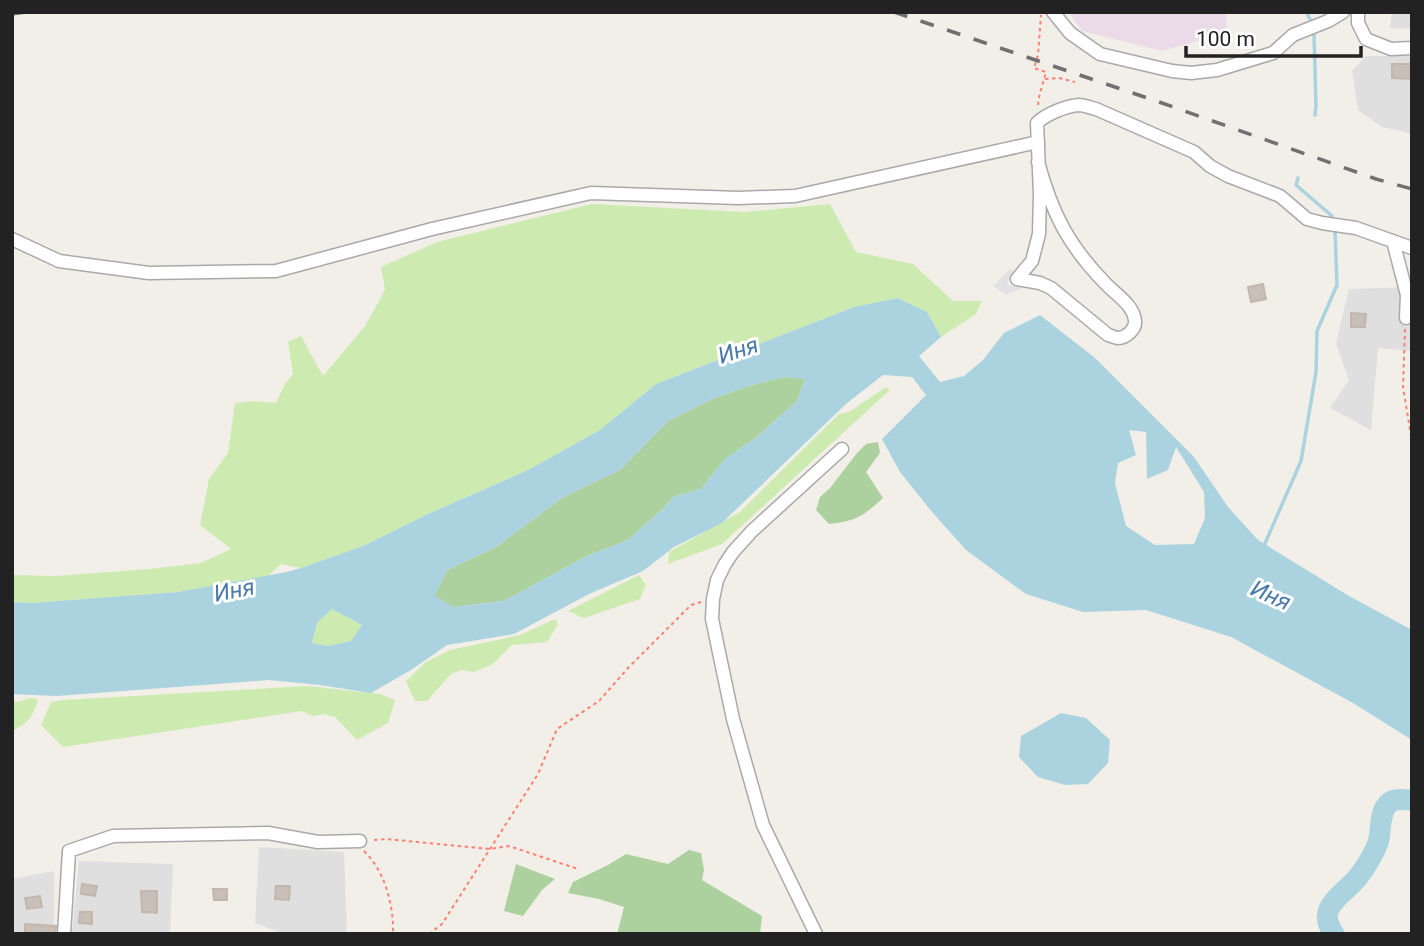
<svg xmlns="http://www.w3.org/2000/svg" width="1424" height="946" font-family="Roboto,sans-serif">
<rect width="100%" height="100%" fill="#f2efe9"/>
<path fill="#e0dfdf" d="M 1392,12 L 1412,12 L 1412,29 L 1390,28 Z
M 1366,56 L 1412,56 L 1412,135 L 1405,132 L 1382,127 L 1358,110 L 1352,71 Z
M 1412,287 L 1412,351 L 1378,348 L 1371,430 L 1330,408 L 1349,380 L 1336,343 L 1349,289 Z
M 259,847 L 344,852 L 347,934 L 284,934 L 255,923 Z
M 79,861 L 173,864 L 170,934 L 72,934 Z
M 54,871 L 54,934 L 12,934 L 12,879 Z"/>
<path fill="#ebdbe8" d="M 1069,12 L 1226,12 L 1227,33 L 1162,51 L 1082,31 Z"/>
<path fill="#cdebb0" d="M 592,204 L 745,212 L 830,204 L 856,252 L 913,264 L 953,301 L 982,301 L 976,314 L 941,337 L 927,312 L 898,298 L 854,307 L 656,384 L 600,430 L 528,470 L 428,514 L 363,546 L 301,568 L 281,564 L 268,576 L 178,592 L 31,603 L 12,602 L 12,575 L 55,576 L 150,569 L 201,563 L 231,549 L 200,525 L 209,479 L 228,453 L 235,403 L 254,401 L 276,403 L 285,384 L 293,374 L 288,342 L 301,336 L 323,376 L 365,326 L 385,290 L 381,267 L 437,242 Z
M 886,387 L 890,390 L 722,544 L 668,564 L 669,552 L 740,512 L 839,414 L 849,412 Z
M 639,575 L 646,585 L 640,599 L 584,618 L 568,611 Z
M 332,609 L 362,625 L 352,641 L 328,646 L 312,643 L 317,623 Z
M 555,619 L 558,624 L 547,642 L 512,645 L 493,664 L 474,672 L 462,670 L 451,674 L 427,701 L 415,701 L 406,681 L 426,662 L 450,650 L 520,635 Z
M 307,686 L 380,694 L 395,700 L 388,723 L 357,740 L 335,717 L 324,714 L 313,716 L 302,711 L 63,747 L 41,725 L 51,702 L 64,700 Z
M 30,698 L 38,699 C 34,715 28,724 12,731 L 12,701 L 18,702 Z"/>
<path fill="#add19e" d="M 784,377 L 805,379 L 797,401 L 757,437 L 725,459 L 701,489 L 673,497 L 663,509 L 628,540 L 587,556 L 504,601 L 453,607 L 434,596 L 447,570 L 496,547 L 563,497 L 620,470 L 668,421 L 710,400 L 748,386 Z
M 878,442 L 880,453 L 866,472 L 883,498 C 863,516 857,521 829,524 L 816,510 L 820,497 L 830,488 L 857,453 L 866,444 Z
M 689,850 L 701,853 L 704,870 L 702,880 L 762,916 L 760,934 L 617,934 L 624,907 L 599,899 L 568,893 L 573,882 L 608,865 L 626,854 L 668,864 Z
M 516,864 L 555,879 L 542,890 L 523,916 L 504,911 Z"/>
<path fill="#e2e2e2" d="M 1010,269 L 1016,273 L 1007,283 L 1010,286 L 1023,281 L 1027,286 L 1006,295 L 993,286 Z"/>
<path fill="#aad3df" fill-rule="evenodd" d="M 898,298 L 927,312 L 941,337 L 919,356 L 940,382 L 964,376 L 983,360 L 1004,333 L 1040,315 L 1095,358 L 1194,457 L 1228,507 L 1258,540 L 1349,596 L 1412,630 L 1412,740 L 1353,703 L 1231,637 L 1146,610 L 1083,612 L 1026,594 L 966,550 L 932,512 L 900,472 L 882,439 L 926,395 L 912,377 L 883,375 L 847,403 L 722,523 L 674,547 L 643,571 L 589,594 L 514,634 L 447,645 L 411,670 L 371,693 L 320,685 L 269,680 L 57,696 L 12,694 L 12,602 L 31,603 L 178,592 L 287,572 L 301,568 L 363,546 L 428,514 L 528,470 L 600,430 L 656,384 L 854,307 ZM 784,377 L 805,379 L 797,401 L 757,437 L 725,459 L 701,489 L 673,497 L 663,509 L 628,540 L 587,556 L 504,601 L 453,607 L 435,596 L 447,570 L 496,547 L 563,497 L 620,470 L 668,421 L 710,400 L 748,386 ZM 1129,430 L 1146,432 L 1147,479 L 1168,470 L 1176,447 L 1204,492 L 1205,518 L 1194,544 L 1155,545 L 1126,526 L 1115,483 L 1118,463 L 1136,455 ZM 332,609 L 362,625 L 351,641 L 328,646 L 312,643 L 317,623 Z
M 1061,713 L 1086,718 L 1110,740 L 1108,763 L 1088,784 L 1065,785 L 1038,777 L 1019,757 L 1021,736 Z"/>
<g fill="none" stroke-linecap="round" stroke-linejoin="round">
<path stroke="#aad3df" stroke-width="3.5" d="M 1306,12 L 1310,19
M 1314,34 L 1316,106 L 1315,115
M 1298,178 L 1296,185 L 1332,216
M 1263,548 L 1301,461 L 1316,372 L 1317,331 L 1337,285 L 1335,231"/>
<path stroke="#aad3df" stroke-width="21" d="M 1334,934 C 1314,907 1344,895 1358,877 C 1366,867 1373,855 1378,843 C 1382,831 1378,811 1390,802 C 1396,798 1405,800 1412,800"/>
</g>
<path fill="#c7bfb8" stroke="#c4b6ab" stroke-width="2" d="M 1392,64 L 1411,64 L 1411,79 L 1392,78 Z
M 1263,284 L 1266,299 L 1251,302 L 1248,287 Z
M 1351,313 L 1366,314 L 1365,327 L 1351,327 Z
M 82,884 L 97,886 L 95,896 L 81,894 Z
M 276,886 L 290,886 L 289,900 L 275,899 Z
M 213,889 L 227,889 L 227,900 L 214,900 Z
M 141,891 L 157,891 L 157,913 L 142,912 Z
M 40,896 L 42,907 L 27,909 L 25,898 Z
M 80,912 L 92,912 L 92,924 L 79,923 Z
M 25,924 L 56,926 L 55,934 L 25,934 Z"/>
<g fill="none" stroke-linecap="round" stroke-linejoin="round">
<defs>
<path id="minor" d="M 1053,12 L 1070,33 L 1100,54 L 1172,71 L 1191,73 L 1217,70 L 1273,53 L 1293,35 L 1328,21 L 1343,12
M 1358,12 L 1358,23 L 1366,39 L 1391,49 L 1412,48
M 1038,162 C 1052,213 1068,245 1105,283 C 1115,294 1134,305 1135,321 C 1136,329 1126,338 1118,338 C 1116,338 1109,335 1108,335 L 1051,288 L 1040,283 L 1017,279 L 1032,261 L 1039,234 L 1040,194 L 1037,123 C 1046,114 1066,106 1079,105 C 1084,105 1091,108 1096,109 L 1194,152 L 1210,166 L 1228,176 L 1280,196 L 1307,219 L 1322,223 L 1356,228 L 1412,248
M 12,239 L 59,261 L 149,273 L 276,271 L 432,229 L 591,193 L 738,198 L 795,196 L 1038,142
M 1393,241 L 1407,295 L 1406,318
M 64,934 L 69,851 L 113,836 L 268,833 L 318,842 L 360,841
M 816,934 L 763,825 L 733,719 L 712,619 L 713,599 L 717,580 L 725,564 L 733,552 L 752,531 L 842,449"/>
</defs>
<use href="#minor" stroke="#a9a9a9" stroke-width="15"/>
<path stroke="#fa8072" stroke-width="2" stroke-dasharray="3.5 3.5" stroke-linecap="butt" d="M 1045,79 L 1059,78 L 1075,82
M 1038,105 L 1039,97 L 1046,72 L 1034,68 L 1038,55 L 1041,15
M 1405,329 L 1403,387 L 1412,442
M 374,840 L 386,839 L 490,849 L 509,846 L 578,869
M 364,851 C 385,871 394,906 393,934
M 429,934 L 442,924 L 538,774 L 557,729 L 599,701 L 629,667 L 691,605 L 701,602"/>
<use href="#minor" stroke="#fff" stroke-width="12"/>
<path stroke="#707070" stroke-width="3.5" stroke-dasharray="14 14" stroke-linecap="butt" d="M 894,12 L 1162,103 L 1376,179 L 1412,189
M 12,14 L 26,12"/>
</g>
<g text-anchor="middle" stroke-width="6" stroke-linejoin="round" paint-order="stroke">
<g font-size="23" font-style="italic" fill="#4a7aab" stroke="#fff">
<text transform="translate(738 350) rotate(-18)" y="8">Иня</text>
<text transform="translate(234 590) rotate(-11)" y="8">Иня</text>
<text transform="translate(1271 595) rotate(24)" y="8">Иня</text>
</g>
</g>
<rect width="1424" height="946" fill="none" stroke="#222222" stroke-width="28"/>
<path d="M1186 46v10h175v-10" fill="none" stroke="#222222" stroke-width="3.5"/>
<text x="1196" y="46" font-size="21" fill="#222222" stroke="#ffffff" stroke-width="5" paint-order="stroke">100 m</text>
</svg>
